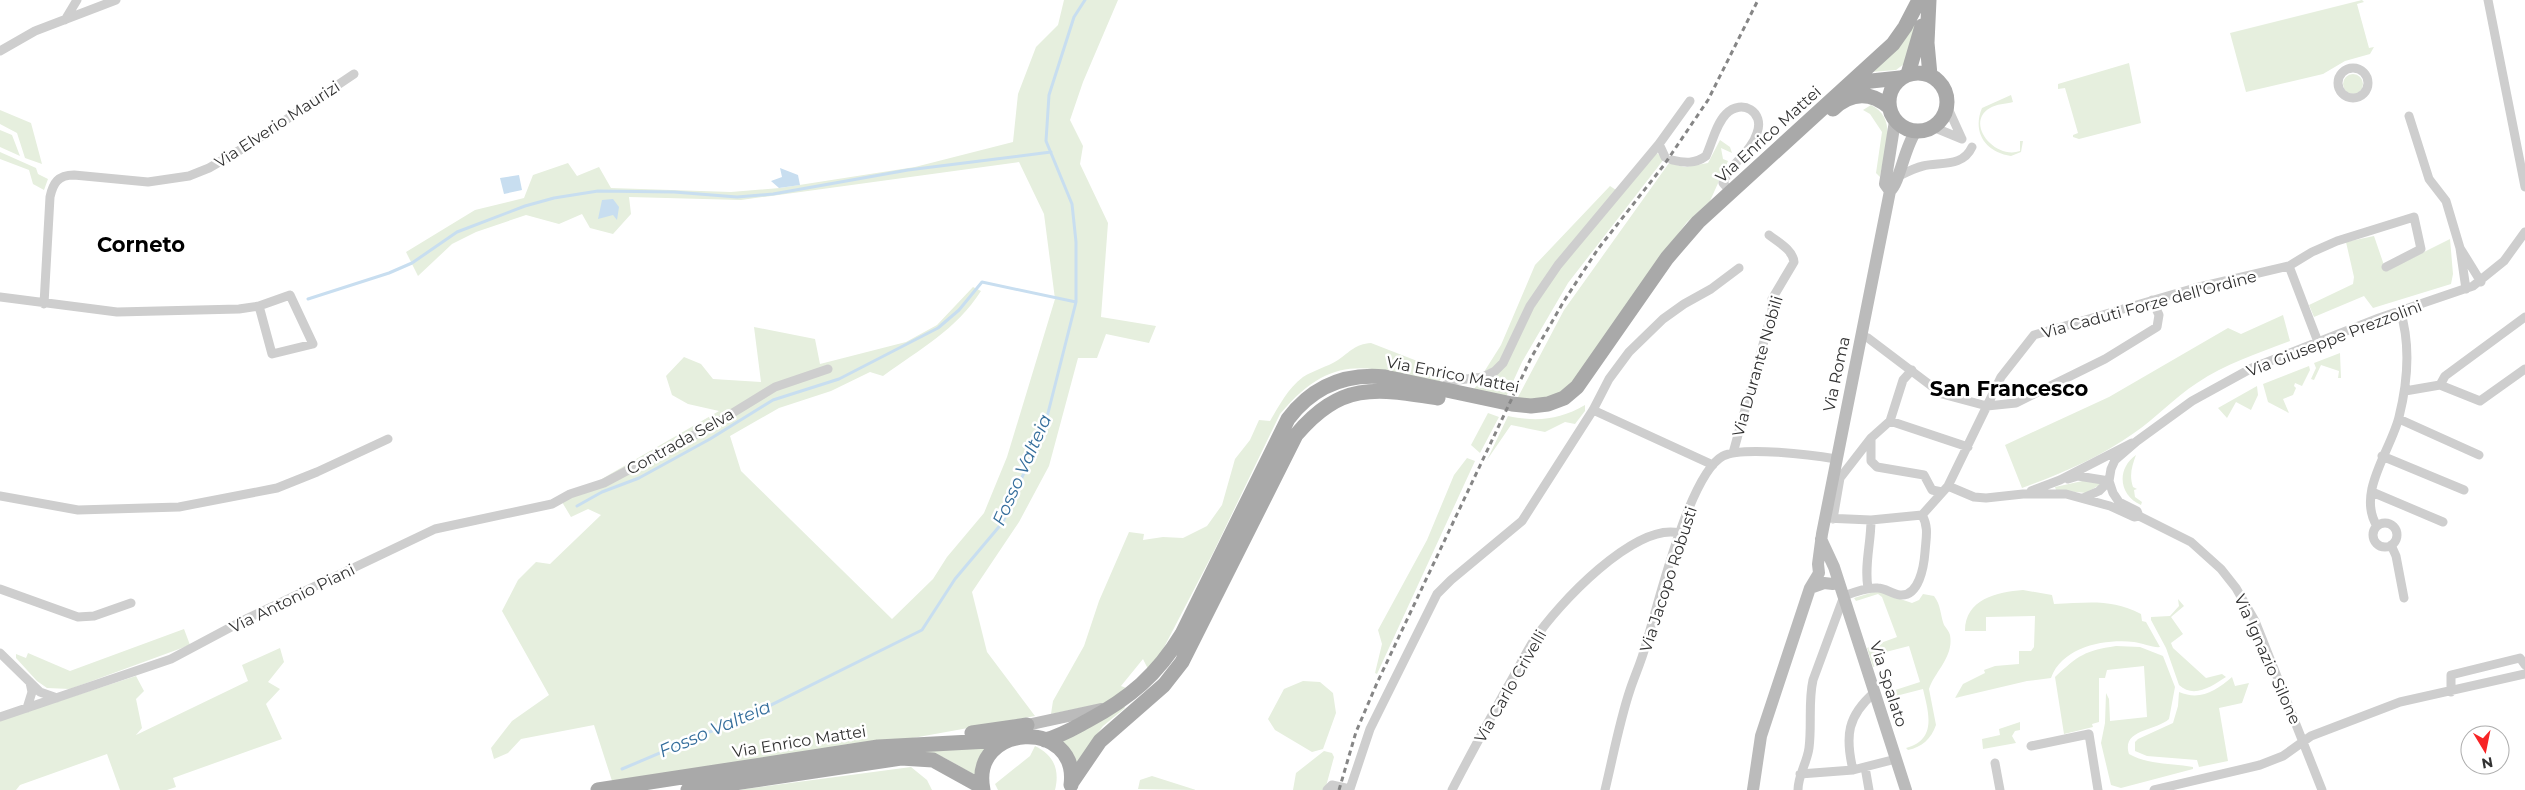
<svg xmlns="http://www.w3.org/2000/svg" width="2525" height="790" font-family="Montserrat,sans-serif">
<rect width="100%" height="100%" fill="#fff"/>
<path fill="#e6efde" d="M 1064,0 L 1118,0 L 1083,82 L 1070,120 L 1083,146 L 1080,164 L 1108,223 L 1101,317 L 1156,326 L 1149,343 L 1106,334 L 1097,358 L 1078,358 L 1049,466 L 1019,522 L 972,592 L 987,652 L 1035,716 L 874,745 L 613,784 L 594,725 L 521,739 L 508,753 L 494,759 L 491,748 L 512,721 L 549,695 L 502,611 L 518,580 L 536,562 L 550,564 L 601,515 L 588,509 L 571,517 L 562,502 L 719,411 L 688,404 L 672,395 L 666,376 L 684,357 L 701,364 L 713,379 L 761,382 L 754,327 L 815,339 L 820,364 L 906,342 L 937,325 L 973,287 L 981,291 C 956,330 920,349 883,376 L 870,372 L 831,391 L 779,408 L 730,436 L 741,471 L 892,619 L 933,579 L 947,557 L 984,513 L 1007,457 L 1055,299 L 1044,214 L 1019,162 L 741,200 L 629,197 L 631,214 L 613,234 L 590,228 L 582,214 L 559,224 L 526,215 L 476,232 L 452,244 L 418,276 L 406,252 L 475,210 L 524,198 L 533,175 L 568,163 L 577,176 L 599,167 L 611,188 L 731,192 L 780,188 L 915,167 L 1013,142 L 1018,94 L 1036,47 L 1058,25 Z
M 2362,0 L 2364,2 L 2357,4 L 2369,48 L 2374,47 L 2370,54 L 2345,61 L 2323,74 L 2246,92 L 2230,33 Z
M 1914,21 L 1917,22 L 1908,61 L 1896,70 L 1870,72 Z
M 2129,63 L 2141,123 L 2079,139 L 2073,137 L 2073,135 L 2078,133 L 2065,88 L 2058,89 L 2058,84 Z
M2343 84a10 10 0 1 1 20 0a10 10 0 1 1-20 0Z
M 2011,95 L 2013,102 C 2006,104 1996,104 1990,108 C 1964,123 1995,160 2020,151 L 2020,141 L 2023,141 L 2021,152 L 2011,156 C 1985,152 1972,132 1982,108 Z
M 1871,105 C 1899,119 1884,152 1880,177 L 1876,173 L 1882,132 L 1870,114 L 1863,110 Z
M 0,110 L 31,123 L 42,164 L 25,158 L 17,133 L 0,124 Z
M 0,130 L 12,135 L 20,156 L 0,147 Z
M 1720,140 L 1730,147 L 1732,153 L 1721,148 L 1723,159 L 1728,161 L 1710,201 L 1687,222 L 1663,254 L 1573,386 L 1547,399 L 1517,399 L 1564,310 L 1669,163 L 1685,167 L 1708,163 Z
M 0,152 L 36,168 L 38,174 L 48,179 L 44,190 L 33,184 L 29,170 L 0,159 Z
M 1657,153 L 1664,159 L 1568,283 L 1522,362 L 1506,397 L 1472,391 L 1481,381 L 1497,373 L 1534,307 L 1561,266 L 1652,156 Z
M 1610,186 L 1616,190 L 1551,269 L 1503,356 L 1496,366 L 1484,372 L 1501,345 L 1535,265 Z
M 2374,236 L 2386,271 L 2450,239 L 2453,274 L 2451,284 L 2373,308 L 2364,296 L 2314,317 L 2309,305 L 2353,284 L 2354,277 L 2346,242 Z
M 2283,315 L 2290,341 C 2259,353 2225,364 2197,383 C 2174,398 2156,418 2134,433 C 2100,457 2061,474 2022,488 L 2005,445 L 2109,397 L 2228,328 L 2241,334 Z
M 1371,343 L 1448,373 L 1436,384 C 1367,364 1331,353 1280,414 L 1214,551 L 1159,657 L 1148,669 L 1143,659 L 1121,686 L 1129,689 L 1109,702 L 1051,714 L 1053,701 L 1084,646 L 1099,601 L 1129,532 L 1144,534 L 1143,540 L 1163,537 L 1183,538 L 1207,526 L 1222,505 L 1235,459 L 1250,440 L 1259,420 L 1270,421 C 1279,406 1288,388 1303,377 C 1314,370 1327,367 1338,360 C 1350,352 1355,344 1371,343 Z
M 2340,353 L 2341,378 L 2338,378 L 2339,371 L 2321,365 L 2314,380 L 2311,379 L 2316,368 L 2314,363 Z
M 2309,366 L 2310,370 L 2302,386 L 2295,383 L 2294,386 L 2296,388 L 2293,395 L 2283,399 L 2289,413 L 2268,402 L 2263,384 Z
M 2257,386 L 2258,395 L 2251,410 L 2236,402 L 2227,418 L 2218,408 Z
M 1585,405 L 1585,411 L 1575,424 L 1565,422 L 1545,432 L 1511,425 L 1487,460 L 1508,416 C 1537,422 1559,420 1585,405 Z
M 1488,413 L 1499,417 L 1480,453 L 1471,445 Z
M 2136,455 C 2132,466 2129,475 2133,487 L 2137,489 L 2134,490 L 2135,497 L 2142,502 L 2141,505 C 2119,496 2116,469 2136,455 Z
M 1467,458 L 1475,461 L 1377,674 L 1375,673 L 1382,644 L 1378,630 L 1427,540 L 1454,475 Z
M 2087,480 L 2101,484 L 2086,493 L 2056,490 L 2055,487 Z
M 2023,590 L 2052,595 L 2054,604 C 2087,603 2110,598 2141,614 L 2142,621 L 2146,622 L 2160,647 C 2154,648 2142,643 2134,642 C 2105,639 2063,646 2051,678 L 2027,681 L 1955,698 L 1963,684 L 1985,673 L 1984,670 L 1995,666 L 2019,664 L 2019,651 L 2031,651 L 2034,647 L 2035,616 L 1986,617 L 1986,631 L 1965,631 C 1965,599 1997,592 2023,590 Z
M 1877,591 L 1912,603 L 1919,600 L 1923,594 L 1934,596 C 1941,605 1940,614 1944,625 C 1946,628 1949,631 1950,635 C 1954,657 1935,671 1929,689 L 1936,725 C 1931,739 1922,747 1908,750 L 1906,748 C 1938,740 1928,711 1923,689 L 1888,698 L 1886,693 L 1920,682 L 1909,646 L 1878,654 L 1882,665 L 1873,667 L 1867,648 L 1897,637 L 1882,597 L 1878,594 L 1856,601 L 1854,598 Z
M 2178,599 L 2184,606 L 2171,617 L 2183,634 L 2171,643 L 2173,648 L 2206,678 L 2222,674 L 2226,677 C 2212,686 2194,699 2179,685 L 2166,648 L 2151,620 L 2151,617 L 2170,616 L 2179,606 Z
M 184,629 L 190,645 L 70,689 L 47,688 L 37,681 L 16,658 L 16,654 L 26,658 L 28,653 L 70,671 Z
M 2116,646 L 2140,647 L 2163,656 L 2175,687 L 2169,719 C 2156,731 2121,729 2129,754 C 2148,765 2172,763 2193,767 L 2193,769 L 2121,788 L 2111,785 L 2101,743 L 2105,723 L 2106,693 L 2109,699 L 2110,721 L 2147,717 L 2144,666 L 2107,670 L 2105,678 L 2099,678 L 2099,722 L 2092,724 L 2093,727 L 2064,734 L 2055,677 C 2079,655 2084,651 2116,646 Z
M 280,648 L 284,662 L 268,682 L 280,689 L 266,704 L 282,739 L 173,778 L 176,787 L 167,790 L 120,790 L 107,754 L 20,785 L 16,790 L 0,790 L 0,720 L 136,676 L 144,691 L 136,699 L 142,728 L 136,735 L 248,681 L 242,665 Z
M 2232,677 L 2235,686 L 2249,683 L 2242,703 L 2219,708 L 2228,761 L 2199,767 L 2197,760 L 2147,756 L 2135,751 L 2135,742 L 2138,739 L 2173,723 L 2178,706 L 2179,692 C 2200,701 2216,691 2232,677 Z
M 1303,681 L 1320,682 L 1333,693 L 1336,713 L 1323,749 L 1312,752 L 1275,730 L 1268,719 L 1284,689 Z
M 1124,706 L 1125,708 L 1103,726 L 1077,762 L 1062,741 Z
M 2020,722 L 2020,730 L 2015,731 L 2012,736 L 2016,743 L 1983,749 L 1982,739 L 2000,735 L 1999,729 Z
M 1035,746 C 1054,755 1060,770 1055,790 L 998,790 L 995,784 L 1030,756 Z
M 987,747 L 978,760 L 975,775 L 943,757 L 910,751 Z
M 1324,751 L 1332,753 L 1334,757 L 1325,790 L 1293,790 L 1296,773 Z
M 911,767 L 927,780 L 932,790 L 738,790 Z
M 1152,776 L 1196,790 L 1138,789 L 1140,780 Z"/>
<path fill="#c8def0" d="M 780,168 L 798,175 L 800,185 L 779,188 L 771,181 L 782,177 Z
M 519,175 L 522,190 L 504,194 L 500,178 Z
M 613,199 L 619,207 L 617,220 L 613,215 L 598,219 L 602,200 Z"/>
<g fill="none" stroke-linecap="round" stroke-linejoin="round">
<path stroke="#c8def0" stroke-width="3" d="M 308,299 L 389,273 L 412,263 L 457,232 L 525,206 L 554,198 L 598,191 L 674,192 L 737,197 L 773,194 L 908,170 L 1051,152
M 577,506 L 602,492 L 639,478 L 710,439 L 773,400 L 839,379 L 938,328 L 959,310 L 982,282 L 1076,302
M 622,769 L 759,711 L 922,630 L 955,579 L 1003,522 L 1046,421 L 1076,302 L 1076,242 L 1072,204 L 1046,141 L 1049,95 L 1074,17 L 1085,0"/>
<path stroke="#cecece" stroke-width="9" d="M 2488,0 L 2525,187
M 65,20 L 77,0
M 0,51 L 35,31 L 116,0
M2338 83a15 15 0 1 1 30 0a15 15 0 1 1-30 0Z
M 1947,106 L 1962,139
M 2409,116 L 2429,179 L 2446,201 L 2460,248 L 2481,282
M 1933,127 L 1962,139
M 1659,144 L 1665,157
M 1672,160 C 1684,163 1695,164 1706,156 C 1712,143 1716,124 1726,114 C 1742,98 1765,112 1757,133 C 1751,153 1730,163 1723,183 L 1730,191
M 1897,177 C 1905,173 1914,168 1923,166 C 1941,162 1963,167 1972,147
M 2460,248 L 2466,289
M 2289,266 L 2318,342
M 0,297 L 117,312 L 239,309 L 259,306 L 290,295 L 313,344 L 272,354 L 259,306
M 44,304 L 50,197 C 53,183 58,175 74,175 L 148,182 L 189,176 L 209,168 L 247,146 L 354,74
M 1862,336 L 1868,338 L 1942,394 L 1987,406 L 2016,403 L 2105,359 L 2157,327 L 2159,315 L 2152,300
M 1912,370 L 1903,380 L 1890,421 L 1968,447
M 2440,385 L 2480,401 L 2525,369
M 1441,390 L 1450,381 L 1483,377 L 1495,371 L 1503,363 L 1530,306 L 1558,265 L 1659,144 L 1690,101
M 2405,391 L 2440,385 L 2445,376 L 2525,317
M 1593,410 L 1713,465
M 2399,419 L 2479,455
M 1890,421 L 1871,438 L 1871,461 L 1877,467 L 1924,475 L 1932,490 L 1942,492
M 1733,453 L 1772,312 L 1772,299 L 1794,262 C 1793,250 1778,242 1769,235
M 2382,456 L 2464,490
M 2068,479 L 2078,476 L 2109,481
M 1948,486 L 1974,497 L 1986,498 L 2023,494 L 2066,494 L 2110,506 L 2134,517 L 2139,516
M 2031,491 L 2060,480 L 2132,443
M 2372,492 L 2443,522
M 0,496 L 78,510 L 179,507 L 277,488 L 317,472 L 388,439
M 2083,498 L 2099,491 L 2109,481
M 1825,518 L 1871,520 L 1922,515 L 1948,486 L 2001,377 L 2034,335 L 2195,288 L 2289,266 L 2312,252 L 2337,241 L 2414,217 L 2421,249 L 2386,267
M 1833,519 L 1840,478 L 1871,438
M2373 535a12 12 0 1 1 24 0a12 12 0 1 1-24 0Z
M 2377,526 C 2356,493 2391,450 2399,417 C 2408,381 2411,345 2400,310
M 2391,545 L 2396,556 L 2404,598
M 1868,588 C 1864,565 1871,544 1871,520
M 0,589 L 78,617 L 94,616 L 131,603
M 0,653 L 40,692 L 57,698
M 2451,692 L 2451,675 L 2520,658 L 2525,665
M 27,708 L 32,692 L 30,682
M 0,717 L 171,659 L 248,618 L 435,529 L 552,504 L 570,494 L 604,483 L 713,425 L 775,387 L 828,369
M 2031,746 L 2089,734 L 2098,790
M 1995,763 L 2000,790
M 1865,767 L 1869,790
M 1853,770 C 1845,736 1847,716 1875,692
M 1800,774 L 1853,770 L 1896,759
M 1327,790 L 1332,785 L 1350,789 L 1370,729 L 1437,594 L 1451,580 L 1522,521 L 1593,410 L 1609,379 L 1629,352 L 1663,319 L 1684,304 L 1711,289 L 1739,268
M 1452,790 C 1470,755 1489,721 1508,686 C 1517,671 1525,654 1534,640 C 1557,605 1635,522 1679,533
M 1605,790 C 1613,757 1619,723 1630,690 C 1635,675 1642,660 1646,644 C 1658,605 1689,474 1723,456 C 1743,446 1813,455 1836,459
M 1798,790 C 1798,775 1807,763 1809,748 C 1812,725 1808,702 1813,680 L 1844,596 C 1854,592 1867,587 1878,588 C 1885,588 1892,594 1900,595 C 1919,597 1924,566 1925,552 C 1926,538 1929,527 1922,515
M 2154,790 L 2260,765 L 2283,756 L 2311,736 L 2400,702 L 2525,674
M 2322,790 L 2255,621 L 2236,588 L 2221,569 L 2191,542 L 2139,516 L 2137,511 L 2119,502 L 2113,493 L 2109,481 L 2111,469 L 2115,460 L 2137,441 L 2192,401 L 2252,368 L 2379,318 L 2473,286 L 2504,261 L 2525,232"/>
<path stroke="#bbb" stroke-width="12" d="M 1890,191 L 1885,184 L 1895,121
M 1821,539 L 1834,567 L 1906,790
M 1810,588 L 1824,583 L 1833,584
M 1027,725 L 1101,709
M 1753,790 L 1761,736 L 1810,588 L 1819,573 L 1818,564 L 1822,534 L 1890,191 C 1900,182 1904,148 1916,131"/>
<path stroke="#a9a9a9" stroke-width="15" d="M 1929,0 L 1927,43 L 1930,75
M1889 102a29 29 0 1 1 58 0a29 29 0 1 1-58 0Z
M 1908,74 L 1922,26
M 1852,83 L 1900,78
M 1833,109 C 1851,92 1870,91 1889,107
M 972,733 L 1027,725
M 1045,740 C 1061,736 1074,728 1087,721 C 1130,698 1157,675 1182,634 L 1288,419 C 1313,386 1345,373 1385,377 L 1512,404 L 1531,406 L 1548,404 L 1564,398 L 1577,387 L 1667,258 L 1698,222 L 1893,44 L 1905,27 L 1919,0
M 1072,782 L 1100,741 L 1164,685 L 1182,662 L 1296,435 C 1341,382 1375,388 1438,398
M 598,790 L 878,747 L 1008,740
M 688,790 L 901,758 L 933,760 L 982,787
M 983,790 C 969,722 1080,718 1071,785"/>
<path stroke="#868686" stroke-width="3" stroke-dasharray="5 4" stroke-linecap="butt" d="M 1339,790 L 1356,732 L 1377,683 L 1531,358 L 1564,301 L 1598,249 L 1664,165 L 1708,100 L 1758,0"/>
</g>
<g text-anchor="middle" stroke-width="5" stroke-linejoin="round" paint-order="stroke">
<g font-size="16" fill="#313131" stroke="#fff">
<text transform="translate(277 124) rotate(-33)" y="6">Via Elverio Maurizi</text>
<text transform="translate(1768 134) rotate(-42)" y="6">Via Enrico Mattei</text>
<text transform="translate(2149 304) rotate(-15)" y="6">Via Caduti Forze dell'Ordine</text>
<text transform="translate(2334 338) rotate(-21)" y="6">Via Giuseppe Prezzolini</text>
<text transform="translate(1757 366) rotate(-74)" y="6">Via Durante Nobili</text>
<text transform="translate(1453 374) rotate(11)" y="6">Via Enrico Mattei</text>
<text transform="translate(1836 374) rotate(-78)" y="6">Via Roma</text>
<text transform="translate(680 441) rotate(-29)" y="6">Contrada Selva</text>
<text transform="translate(1668 579) rotate(-72)" y="6">Via Jacopo Robusti</text>
<text transform="translate(292 598) rotate(-26)" y="6">Via Antonio Piani</text>
<text transform="translate(2268 659) rotate(66)" y="6">Via Ignazio Silone</text>
<text transform="translate(1889 684) rotate(72)" y="6">Via Spalato</text>
<text transform="translate(1510 686) rotate(-60)" y="6">Via Carlo Crivelli</text>
<text transform="translate(799 741) rotate(-9)" y="6">Via Enrico Mattei</text>
</g>
<g font-size="18" font-style="italic" fill="#356e9c" stroke="#fff">
<text transform="translate(1022 470) rotate(-66)" y="6">Fosso Valteia</text>
<text transform="translate(715 729) rotate(-23)" y="6">Fosso Valteia</text>
</g>
<g font-size="21" font-weight="bold" fill="#000" stroke="#fff">
<text x="141" y="252">Corneto</text>
<text x="2009" y="396">San Francesco</text>
</g>
</g>
<g transform="translate(2485 750) rotate(170)"><circle r="24" fill="#ffffff" stroke="#adadad"/>
<path d="M0-4L9 19L0 12L-9 19Z" fill="#f72426"/>
<text y="-8" font-size="14" font-weight="bold" text-anchor="middle" fill="#313131">N</text>
</g>
</svg>
